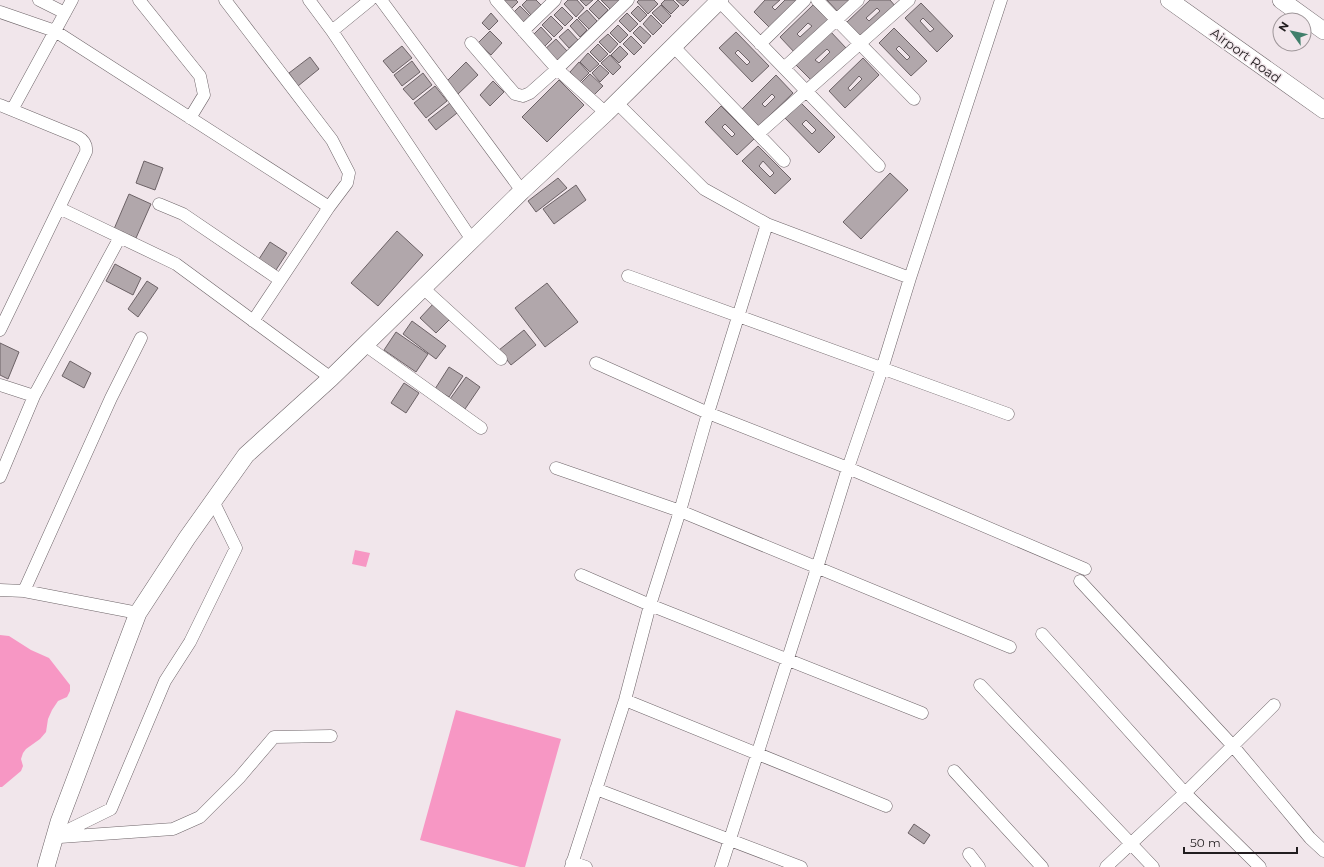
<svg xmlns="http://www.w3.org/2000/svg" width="1324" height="867" font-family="Montserrat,sans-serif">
<rect width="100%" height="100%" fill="#f1e6eb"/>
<path fill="#f797c4" d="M 355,550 L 370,553 L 366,567 L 352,564 Z
M 0,635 L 9,636 L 31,650 L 49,658 L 70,685 L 70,691 L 67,697 L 58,701 L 52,710 L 48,719 L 46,732 L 40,739 L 26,749 L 23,753 L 21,759 L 23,766 L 21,771 L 2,787 L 0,787 Z
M 456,710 L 561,739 L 525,867 L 520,867 L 420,840 Z"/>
<path fill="#b1a7ab" stroke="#6c6266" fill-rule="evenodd" d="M 503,0 L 516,0 L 518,2 L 509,11 Z
M 527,0 L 536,0 L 541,5 L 531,15 L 522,5 Z
M 568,0 L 577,0 L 584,8 L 576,17 L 564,4 Z
M 580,0 L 593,0 L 586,6 Z
M 598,0 L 608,10 L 599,19 L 589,9 Z
M 601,0 L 618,0 L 619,1 L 610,9 Z
M 639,0 L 654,0 L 658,4 L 648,14 L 637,2 Z
M 665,0 L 673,0 L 679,6 L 671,14 L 661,4 Z
M 676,0 L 689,0 L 683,6 Z
M 765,0 L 780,0 L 772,7 L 775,10 L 785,0 L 798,0 L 770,28 L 754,12 Z
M 827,0 L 852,0 L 839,13 Z
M 870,0 L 890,0 L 896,7 L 863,39 L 847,22 ZM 877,8 L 880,11 L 869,21 L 866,18 Z
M 921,3 L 953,36 L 937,52 L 905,18 ZM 923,18 L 934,29 L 930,32 L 920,21 Z
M 661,5 L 671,16 L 663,24 L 652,13 Z
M 813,5 L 830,22 L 796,54 L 780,37 ZM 808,23 L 812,26 L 800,37 L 797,34 Z
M 520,6 L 530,16 L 523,23 L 513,13 Z
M 638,6 L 647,15 L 640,22 L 631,13 Z
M 562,7 L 573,18 L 565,26 L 554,15 Z
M 587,10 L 597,21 L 589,29 L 578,18 Z
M 491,13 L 498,21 L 489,30 L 482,23 Z
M 627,13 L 638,24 L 630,32 L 619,21 Z
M 651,15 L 662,26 L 653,35 L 643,24 Z
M 551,16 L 563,28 L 554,37 L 542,25 Z
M 577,19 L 587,30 L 580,37 L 570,26 Z
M 618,25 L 628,35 L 620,43 L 610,33 Z
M 640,26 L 651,36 L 644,44 L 633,33 Z
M 541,27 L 552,39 L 544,47 L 533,35 Z
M 894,28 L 927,61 L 911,76 L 879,43 ZM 899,46 L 910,57 L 907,60 L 896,49 Z
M 568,29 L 578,40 L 569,48 L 559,37 Z
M 490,31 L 502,43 L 491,55 L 478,43 Z
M 830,31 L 846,48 L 812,81 L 796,65 ZM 827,49 L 830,52 L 819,63 L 815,60 Z
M 736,32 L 769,66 L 752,82 L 719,48 ZM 738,50 L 750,62 L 747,65 L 735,53 Z
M 608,34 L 618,44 L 610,53 L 599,42 Z
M 631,36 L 642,47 L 634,55 L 623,44 Z
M 556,39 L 567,51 L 555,63 L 543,51 Z
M 598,44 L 608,54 L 600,62 L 590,52 Z
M 402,46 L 412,58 L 393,73 L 383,61 Z
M 620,46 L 628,54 L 619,63 L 611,55 Z
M 588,53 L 599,64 L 590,72 L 580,62 Z
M 610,55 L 621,67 L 613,75 L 601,63 Z
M 310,57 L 319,69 L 298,86 L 289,73 Z
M 863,58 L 879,75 L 845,108 L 829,91 ZM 859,76 L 862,79 L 850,91 L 848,88 Z
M 412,61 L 420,72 L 402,86 L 394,75 Z
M 466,62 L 478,75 L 458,94 L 446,82 Z
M 579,62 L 589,73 L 580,82 L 570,72 Z
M 600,65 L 609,73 L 600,82 L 592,73 Z
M 423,73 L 432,85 L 413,100 L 403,89 Z
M 590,74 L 603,86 L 593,96 L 580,84 Z
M 776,75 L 793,93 L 759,126 L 742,109 ZM 772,94 L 775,97 L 765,107 L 762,104 Z
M 559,80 L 584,105 L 547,142 L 522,117 Z
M 493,81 L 504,92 L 490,106 L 480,95 Z
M 435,86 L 447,101 L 426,118 L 414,103 Z
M 450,103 L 457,113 L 436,130 L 428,120 Z
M 801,103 L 835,137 L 819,153 L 785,118 ZM 806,120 L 816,130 L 812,134 L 802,124 Z
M 721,106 L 754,139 L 737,155 L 705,122 ZM 725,124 L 735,134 L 732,137 L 722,127 Z
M 758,146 L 791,179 L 775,194 L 742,161 ZM 763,161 L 774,173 L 770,177 L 759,166 Z
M 144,161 L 163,168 L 155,190 L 136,183 Z
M 890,173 L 908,190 L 861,239 L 843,222 Z
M 558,178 L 567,188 L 536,212 L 528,201 Z
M 576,185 L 586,200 L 554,224 L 543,209 Z
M 129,194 L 151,204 L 136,238 L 114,229 Z
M 397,231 L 423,255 L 378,306 L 351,283 Z
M 270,242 L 287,253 L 276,270 L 259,259 Z
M 115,264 L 141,278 L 133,295 L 106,281 Z
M 147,281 L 158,288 L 138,317 L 128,309 Z
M 547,283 L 578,322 L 545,347 L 515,308 Z
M 434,303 L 450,319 L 436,333 L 420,318 Z
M 412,321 L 446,346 L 436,359 L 403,334 Z
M 524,330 L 536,345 L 511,365 L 499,350 Z
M 396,332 L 428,354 L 416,372 L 384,350 Z
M 0,343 L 19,352 L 8,379 L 0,375 Z
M 70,361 L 91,373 L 84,388 L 62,376 Z
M 449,367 L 463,376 L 449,397 L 435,389 Z
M 466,377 L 480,387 L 465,409 L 450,399 Z
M 404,383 L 419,393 L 406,413 L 391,403 Z
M 914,824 L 930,835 L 924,844 L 908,833 Z"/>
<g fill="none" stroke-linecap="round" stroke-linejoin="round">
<defs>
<path id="street" d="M 39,0 L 65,13
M 139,0 L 200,76 L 204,95 L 190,118
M 225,0 L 332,140 L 349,173 L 347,183 L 329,207 L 253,321
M 309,0 L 332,31 L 472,240
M 381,0 L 522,191
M 496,0 L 557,69 L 606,113
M 718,0 L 879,166
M 817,0 L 914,99
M 0,12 L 55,31 L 329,207
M 332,31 L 370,0
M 523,31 L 555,0
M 471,43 L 515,94 L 523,96 L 530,93 L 557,69 L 628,0
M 760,44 L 805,0
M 673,46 L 784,161
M 784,68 L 858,0
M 617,103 L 704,189 L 767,224 L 910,278
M 0,105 L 78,137 C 85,141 87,145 86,152 L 59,208 L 176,264 L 331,378
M 12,110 L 72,0
M 758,134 L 909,0
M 159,204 L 183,214 L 280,280
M 628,276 L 1008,414
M 423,288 L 501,359
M 0,330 L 59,208
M 365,345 L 481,428
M 596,363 L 708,413 L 848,468 L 1085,569
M 0,385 L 34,396
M 556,468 L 680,511 L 1010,647
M 0,477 L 34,396 L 120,237
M 581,575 L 650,605 L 922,713
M 1080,581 L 1233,746 L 1310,838 L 1324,851
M 0,590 L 24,591 L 138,613
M 24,591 L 111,398 L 141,338
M 1042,634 L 1185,793 L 1274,705
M 980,685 L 1153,867
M 625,700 L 886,806
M 954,771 L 1042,867
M 596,789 L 801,867
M 54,837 L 111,809 L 165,681 L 190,642 L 236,548 L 213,501
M 60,837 L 173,829 L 200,817 L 239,778 L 274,737 L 331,736
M 969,854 L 979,867
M 572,862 L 586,867
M 571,867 L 625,700 L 650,605 L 680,511 L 708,413 L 767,224
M 721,867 L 817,568 L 848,468 L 882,369 L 910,278 L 1001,0
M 1106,867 L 1185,793 L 1260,867"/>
<path id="secondary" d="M 1169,0 L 1324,110
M 1281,0 L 1324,31
M 46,867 L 59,822 L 138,613 L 187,538 L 246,455 L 331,378 L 522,191 L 606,113 L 720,0"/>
</defs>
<use href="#street" stroke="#6e6569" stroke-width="13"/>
<use href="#secondary" stroke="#6e6569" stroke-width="18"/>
<use href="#street" stroke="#fff" stroke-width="12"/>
<use href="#secondary" stroke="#fff" stroke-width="17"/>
</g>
<g text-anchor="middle" stroke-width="3" stroke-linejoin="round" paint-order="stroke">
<g font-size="13" fill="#211d1f" stroke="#f1e6eb">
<text transform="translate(1246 55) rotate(36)" y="5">Airport Road</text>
</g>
</g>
<g transform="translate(1292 32) rotate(303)"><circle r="19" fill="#f1e6eb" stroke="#9e9699"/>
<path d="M0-3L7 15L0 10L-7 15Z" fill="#407f6b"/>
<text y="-6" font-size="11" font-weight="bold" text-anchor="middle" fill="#211d1f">N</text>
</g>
<path d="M1184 847v6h113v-6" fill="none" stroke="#211d1f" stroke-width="2"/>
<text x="1190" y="847" font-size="12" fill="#211d1f" stroke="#f1e6eb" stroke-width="3" paint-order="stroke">50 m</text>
</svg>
